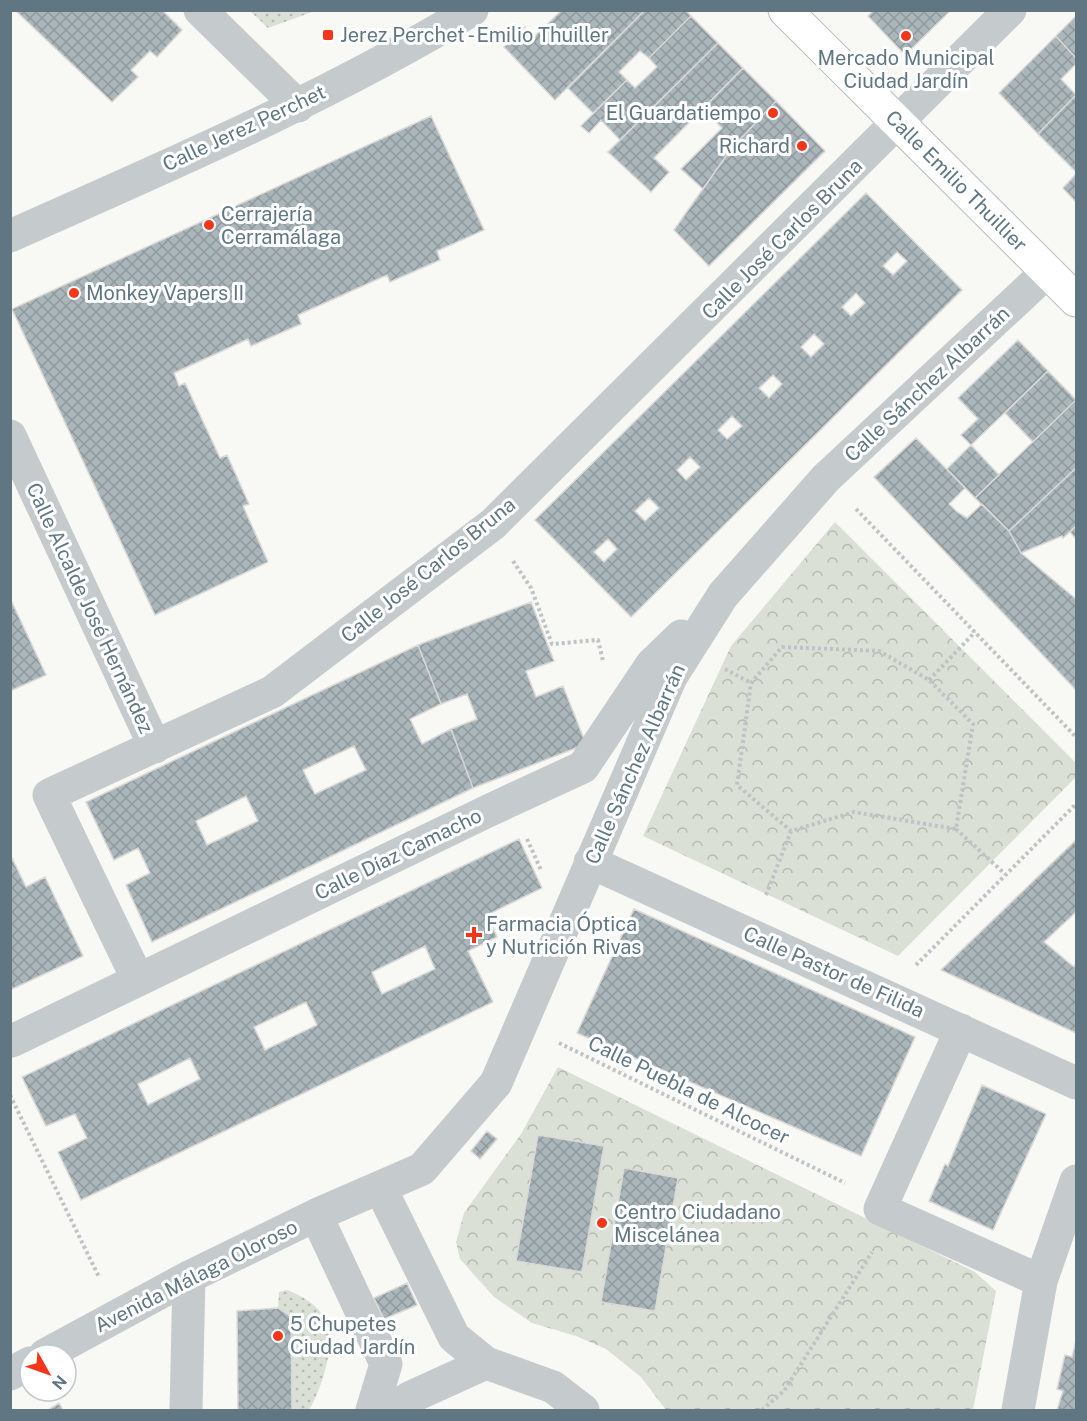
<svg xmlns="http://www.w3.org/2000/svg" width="1087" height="1421" font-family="'Public Sans',sans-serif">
<defs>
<pattern id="grass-dots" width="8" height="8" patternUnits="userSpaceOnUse" patternTransform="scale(1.5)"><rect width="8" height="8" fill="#dae0d5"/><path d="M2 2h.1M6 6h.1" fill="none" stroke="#b4bab2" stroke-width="1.8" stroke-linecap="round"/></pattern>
<pattern id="park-crowns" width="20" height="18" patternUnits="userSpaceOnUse" patternTransform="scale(1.5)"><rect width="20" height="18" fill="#dae0d5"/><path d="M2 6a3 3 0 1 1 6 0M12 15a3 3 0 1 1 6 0" fill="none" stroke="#b4bab2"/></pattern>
<pattern id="building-cross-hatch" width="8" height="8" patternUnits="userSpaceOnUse" patternTransform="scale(1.5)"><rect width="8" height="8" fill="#abb6bb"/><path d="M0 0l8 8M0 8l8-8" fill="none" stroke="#8f999d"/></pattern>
</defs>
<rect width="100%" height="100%" fill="#f8f8f5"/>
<path fill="url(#grass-dots)" d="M 250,11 L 315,11 L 268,28 Z
M 287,1290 C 302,1296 315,1303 324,1317 C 339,1338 321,1391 309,1410 L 292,1410 L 291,1317 L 278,1308 L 279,1292 Z"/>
<path fill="url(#park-crowns)" d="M 835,522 L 1076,763 L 1076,777 L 898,956 L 643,836 L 731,646 Z
M 558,1067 L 975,1272 L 996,1291 L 973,1410 L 666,1410 L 641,1377 L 606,1349 L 576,1336 L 532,1323 L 494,1297 L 460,1259 L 456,1242 L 464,1213 L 521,1134 Z"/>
<path fill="url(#building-cross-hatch)" stroke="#dad9d7" stroke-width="1.5" fill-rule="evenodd" d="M 15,10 L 162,10 L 182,30 L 157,57 L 150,51 L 131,70 L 138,77 L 112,102 Z
M 562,10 L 645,10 L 555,100 L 504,47 L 525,27 L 534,37 Z
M 645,10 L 686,10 L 691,16 L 649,58 L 640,51 L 619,72 L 627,80 L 593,113 L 568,88 Z
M 874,10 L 951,10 L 905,55 L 868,16 Z
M 691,16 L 718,43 L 620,140 L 601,120 L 589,133 L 581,126 L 627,80 L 635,88 L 657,67 L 649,58 Z
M 1076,16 L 1076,58 L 1056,36 Z
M 1056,36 L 1076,58 L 1076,64 L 1061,79 L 1076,95 L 1038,134 L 999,93 Z
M 718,43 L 743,68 L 654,158 L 669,172 L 651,192 L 608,152 Z
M 743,68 L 776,101 L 731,149 L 703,189 L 681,169 L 722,128 L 703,109 Z
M 1076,95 L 1076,172 L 1038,134 Z
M 776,101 L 825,151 L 709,266 L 674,230 L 731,149 Z
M 431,116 L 484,230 L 437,251 L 440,260 L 390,282 L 387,275 L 298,315 L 301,324 L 251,346 L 248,339 L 174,373 L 179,386 L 185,383 L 220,458 L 227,455 L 249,504 L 243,506 L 268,562 L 155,615 L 12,309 Z
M 1076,174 L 1076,202 L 1063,188 Z
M 866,193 L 962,290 L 631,617 L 535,520 ZM 897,252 L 907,261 L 893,275 L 883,266 ZM 856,293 L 865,303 L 851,316 L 842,307 ZM 814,334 L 824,344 L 811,357 L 801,347 ZM 773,375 L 782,384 L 769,398 L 759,388 ZM 732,416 L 742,426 L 727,439 L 718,430 ZM 690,457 L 700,467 L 686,480 L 677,470 ZM 649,498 L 659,508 L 645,521 L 635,511 ZM 608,539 L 617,549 L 604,562 L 594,552 Z
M 1018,340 L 1048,371 L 971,445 L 961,435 L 978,419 L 958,398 Z
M 1048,371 L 1076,400 L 1033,442 L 1005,413 Z
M 1076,400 L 1076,468 L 1009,531 L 975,498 Z
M 916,438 L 965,488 L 949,504 L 957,512 L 967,518 L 982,504 L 1009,531 L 1021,553 L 1076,599 L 1076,690 L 874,477 Z
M 971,445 L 999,475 L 975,498 L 947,469 Z
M 1076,468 L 1076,526 L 1063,538 L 1062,536 L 1021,553 L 1009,531 Z
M 1076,526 L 1076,539 L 1070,532 Z
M 10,598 L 46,675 L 10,691 Z
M 531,602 L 554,661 L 526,671 L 536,697 L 563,686 L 586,744 L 473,788 L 451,729 L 477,719 L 467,694 L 441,704 L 418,645 Z
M 418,645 L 441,704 L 410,719 L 422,744 L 451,729 L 473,788 L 152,942 L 126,885 L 150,873 L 138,848 L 114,860 L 86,802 ZM 354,746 L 366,770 L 315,794 L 303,770 ZM 246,796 L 258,821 L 207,845 L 196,821 Z
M 519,839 L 542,888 L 487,915 L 497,937 L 468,951 L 493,1002 L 81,1200 L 58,1152 L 87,1138 L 75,1114 L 46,1126 L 22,1077 ZM 425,946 L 435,969 L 382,994 L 372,972 ZM 306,1002 L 317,1025 L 265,1050 L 254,1027 ZM 190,1058 L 200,1079 L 148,1105 L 138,1084 Z
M 1076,840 L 1076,912 L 1044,942 L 1074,967 L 1076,964 L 1076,1033 L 941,970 Z
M 10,854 L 26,887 L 45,877 L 83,956 L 10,990 Z
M 634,909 L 915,1037 L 861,1156 L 577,1033 Z
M 982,1085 L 1046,1114 L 993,1230 L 929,1201 L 945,1164 L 948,1166 Z
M 487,1131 L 497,1139 L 480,1159 L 471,1151 Z
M 538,1135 L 604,1146 L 582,1272 L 516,1261 Z
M 624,1168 L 678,1178 L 655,1311 L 601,1302 Z
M 407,1283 L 417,1305 L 384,1319 L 374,1298 Z
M 278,1308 L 291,1317 L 292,1410 L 238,1410 L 237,1311 Z
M 1076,1341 L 1076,1410 L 1057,1410 L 1063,1391 L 1057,1389 L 1065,1355 L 1072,1357 Z
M 59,1403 L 63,1410 L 48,1410 Z"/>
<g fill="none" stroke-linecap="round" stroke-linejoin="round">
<defs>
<g id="secondary">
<path id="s1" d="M 785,10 L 1076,300"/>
</g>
</defs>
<use href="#secondary" stroke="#b7bec2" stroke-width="35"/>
<path stroke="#c0c3c5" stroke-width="4" stroke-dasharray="3 3" stroke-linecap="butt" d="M 856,509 L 1076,737
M 513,561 L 531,588 L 552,644 L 598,640 L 603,661
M 782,647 L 879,651 L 929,680 L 973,724 L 956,829 L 854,812 L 791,831 L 737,785 L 751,683 Z
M 725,669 L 751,683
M 929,680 L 975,632
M 956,829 L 1005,874
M 527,839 L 541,870
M 766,895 L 791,831
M 916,965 L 1076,804
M 559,1043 L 845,1183
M 10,1095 L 99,1277
M 762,1410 L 784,1391 L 872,1252"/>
<path stroke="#c5cacd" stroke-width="33" d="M 200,10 L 298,106
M 10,436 L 155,747
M 590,862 L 1076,1083
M 138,980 L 49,795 L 272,692 L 493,524 L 1010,10
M 961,1030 L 880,1209 L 1041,1281
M 12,1041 L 490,810 L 583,767 L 652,664 L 681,636
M 380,1187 L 454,1337 L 486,1363 L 553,1387 L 583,1410
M 316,1215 L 386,1364 L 372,1410
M 45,1355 L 189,1277 L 316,1215 L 422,1169 L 496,1083 L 671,677 L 723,595 L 826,478 L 1048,271
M 10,1374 L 30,1363
M 186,1410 L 189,1277
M 389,1410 L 411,1397 L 486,1363"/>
<path stroke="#c5cacd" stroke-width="33" d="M 10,236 C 167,166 325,99 472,10
M 1018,1410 L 1041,1281 L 1076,1181"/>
<use href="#secondary" stroke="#fff" stroke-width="33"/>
</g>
<g fill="#f33519" stroke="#fff" stroke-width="2">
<rect x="322" y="29" width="12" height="12" rx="3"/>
<circle cx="906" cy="36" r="6"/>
<circle cx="773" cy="113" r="6"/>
<circle cx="802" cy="146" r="6"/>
<circle cx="209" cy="225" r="6"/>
<circle cx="74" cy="293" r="6"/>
<path d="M471 926h6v6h6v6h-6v6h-6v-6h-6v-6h6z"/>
<circle cx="602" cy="1223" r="6"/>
<circle cx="278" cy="1336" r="6"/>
</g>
<g text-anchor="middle" stroke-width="6" stroke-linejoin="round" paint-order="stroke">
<g font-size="20" fill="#607783" stroke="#fff" text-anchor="start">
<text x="340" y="42">Jerez Perchet - Emilio Thuiller</text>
<text x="906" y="65" text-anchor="middle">Mercado Municipal<tspan x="906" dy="23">Ciudad Jardín</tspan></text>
<text x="761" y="120" text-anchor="end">El Guardatiempo</text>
<text x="790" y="153" text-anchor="end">Richard</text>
<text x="221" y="221">Cerrajería<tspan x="221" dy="23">Cerramálaga</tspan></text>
<text x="86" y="300">Monkey Vapers II</text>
<text x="486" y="931">Farmacia Óptica<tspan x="486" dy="23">y Nutrición Rivas</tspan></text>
<text x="614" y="1219">Centro Ciudadano<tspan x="614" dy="23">Miscelánea</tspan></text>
<text x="290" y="1331">5 Chupetes<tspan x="290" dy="23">Ciudad Jardín</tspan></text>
</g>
<g font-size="20" fill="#607783" stroke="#fff">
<text transform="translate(244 128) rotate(-25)" y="7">Calle Jerez Perchet</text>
<text dy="7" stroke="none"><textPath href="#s1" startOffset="242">Calle Emilio Thuillier</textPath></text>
<text transform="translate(782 239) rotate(-45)" y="7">Calle José Carlos Bruna</text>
<text transform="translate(927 384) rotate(-43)" y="7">Calle Sánchez Albarrán</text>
<text transform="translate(428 570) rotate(-39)" y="7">Calle José Carlos Bruna</text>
<text transform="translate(90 608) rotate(65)" y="7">Calle Alcalde José Hernández</text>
<text transform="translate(635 764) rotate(-66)" y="7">Calle Sánchez Albarrán</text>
<text transform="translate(398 854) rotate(-26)" y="7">Calle Díaz Camacho</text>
<text transform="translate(834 972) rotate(24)" y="7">Calle Pastor de Filida</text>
<text transform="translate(689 1090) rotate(26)" y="7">Calle Puebla de Alcocer</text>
<text transform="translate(196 1276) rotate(-27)" y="7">Avenida Málaga Oloroso</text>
</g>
</g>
<rect width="1087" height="1421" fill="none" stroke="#607783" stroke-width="24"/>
<g transform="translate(48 1373) rotate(130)"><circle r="28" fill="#ffffff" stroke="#bfc9cd" stroke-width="1.5"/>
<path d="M0-4.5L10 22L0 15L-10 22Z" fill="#f33519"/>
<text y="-9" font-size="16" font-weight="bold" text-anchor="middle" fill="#607783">N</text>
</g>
</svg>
